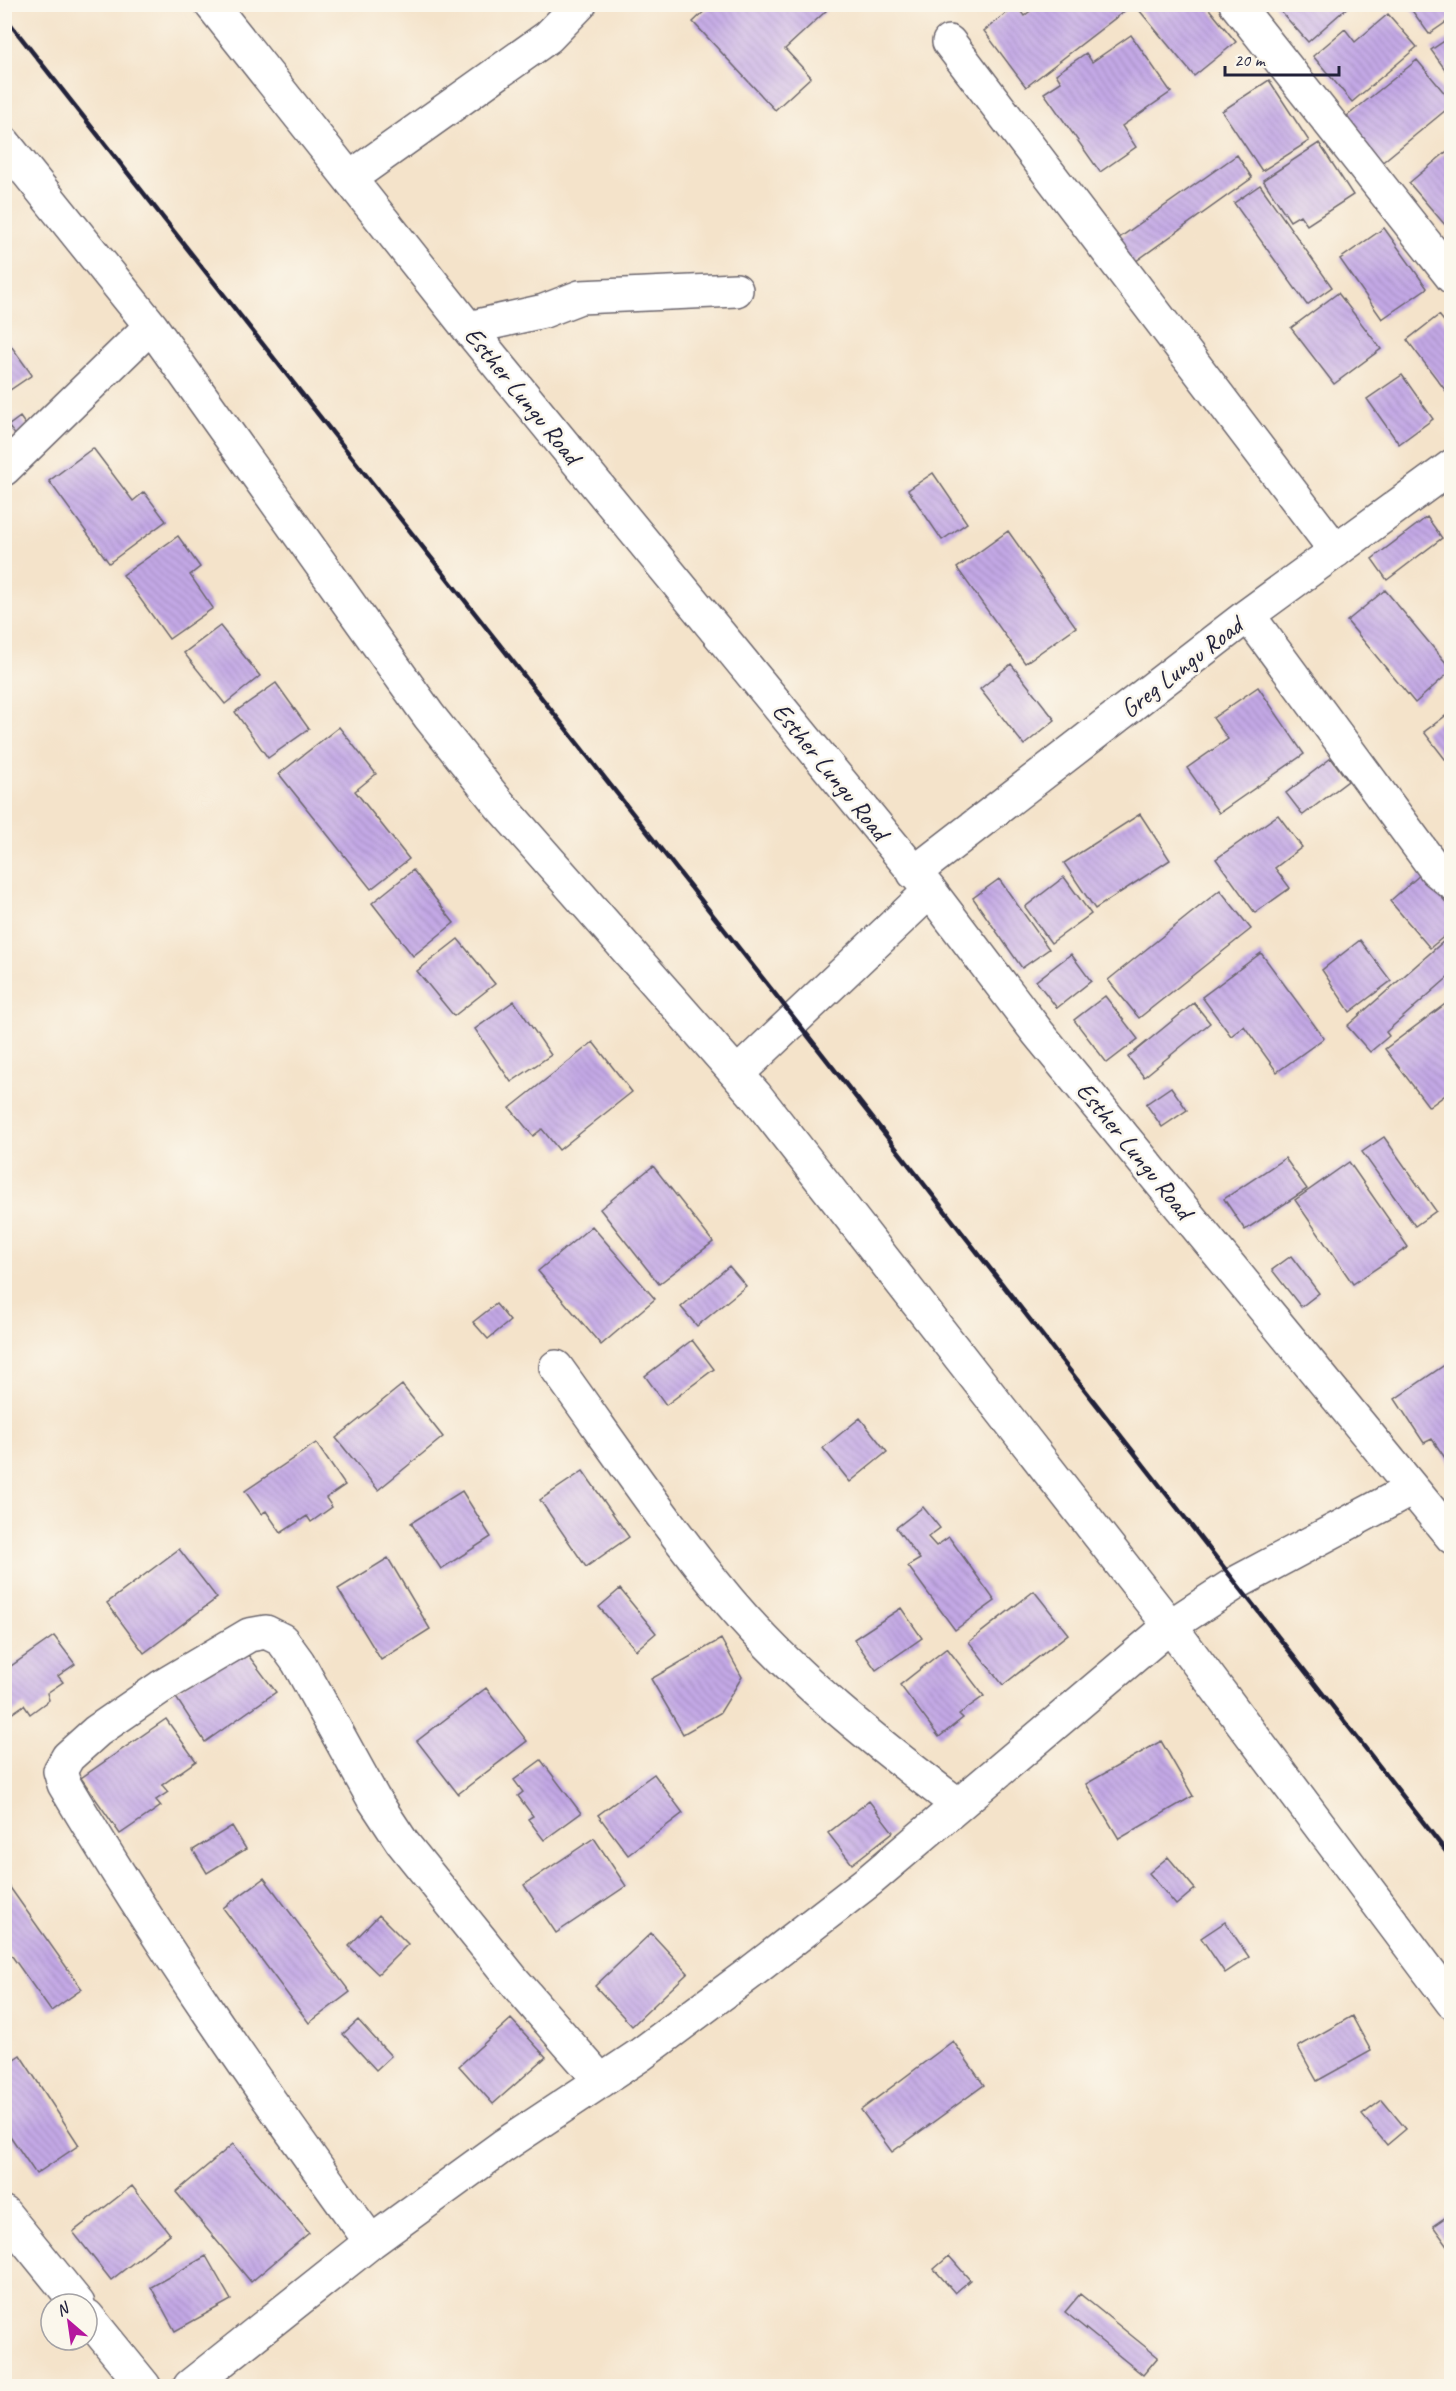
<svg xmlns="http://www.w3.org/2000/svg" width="1456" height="2391" font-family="Caveat,sans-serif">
<defs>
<pattern id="building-back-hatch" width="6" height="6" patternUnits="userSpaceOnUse" patternTransform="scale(1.5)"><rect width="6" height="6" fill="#c3a8e5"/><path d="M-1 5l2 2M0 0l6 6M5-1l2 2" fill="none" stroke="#a790c5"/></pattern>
</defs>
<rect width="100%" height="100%" fill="#fbf7ec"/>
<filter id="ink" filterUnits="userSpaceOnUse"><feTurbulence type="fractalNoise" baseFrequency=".0167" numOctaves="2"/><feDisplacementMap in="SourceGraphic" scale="12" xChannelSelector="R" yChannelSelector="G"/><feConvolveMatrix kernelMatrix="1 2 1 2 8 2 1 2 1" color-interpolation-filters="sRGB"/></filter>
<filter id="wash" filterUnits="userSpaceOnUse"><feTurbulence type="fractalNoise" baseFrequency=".008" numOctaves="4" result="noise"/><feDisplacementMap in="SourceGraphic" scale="24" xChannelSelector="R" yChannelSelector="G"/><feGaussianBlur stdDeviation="1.35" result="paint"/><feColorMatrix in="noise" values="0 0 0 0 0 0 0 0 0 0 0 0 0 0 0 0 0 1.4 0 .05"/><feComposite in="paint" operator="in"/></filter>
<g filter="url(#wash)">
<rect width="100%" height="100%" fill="#f4e3ca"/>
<g id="blocks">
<path fill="url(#building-back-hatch)" d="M 712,4 L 820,4 L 826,11 L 785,49 L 811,77 L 775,110 L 693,22 Z
M 1039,4 L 1123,4 L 1127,9 L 1026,87 L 984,31 L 1016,5 L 1024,16 Z
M 1145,4 L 1205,4 L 1236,42 L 1194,76 L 1139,10 Z
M 1274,4 L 1351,4 L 1308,42 Z
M 1408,5 L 1452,5 L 1452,18 L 1429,34 Z
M 1388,14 L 1417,47 L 1352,102 L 1313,56 L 1345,29 L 1355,42 Z
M 1131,35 L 1171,92 L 1122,126 L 1136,147 L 1100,172 L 1044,93 L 1061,82 L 1056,74 L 1086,53 L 1092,62 Z
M 1452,36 L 1452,79 L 1431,50 Z
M 1417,60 L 1452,102 L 1452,105 L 1379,165 L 1342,120 Z
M 1269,80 L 1309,141 L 1262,171 L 1222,111 Z
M 1319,143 L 1353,195 L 1307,225 L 1300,215 L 1290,221 L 1263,180 Z
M 1452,147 L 1452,221 L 1446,226 L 1409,183 Z
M 1237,155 L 1252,178 L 1132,264 L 1115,241 Z
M 1260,185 L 1332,287 L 1307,305 L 1234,203 Z
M 1384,228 L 1427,288 L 1382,319 L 1340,259 Z
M 1338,293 L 1381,349 L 1334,384 L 1291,328 Z
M 1439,315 L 1447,325 L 1452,321 L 1452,399 L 1407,340 Z
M 4,336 L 32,375 L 4,394 Z
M 1402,375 L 1433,419 L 1399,444 L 1367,399 Z
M 20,417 L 28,428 L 17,437 L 8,426 Z
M 93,448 L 133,501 L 144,492 L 166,521 L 109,563 L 49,481 Z
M 933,473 L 967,523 L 942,540 L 908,490 Z
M 1427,517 L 1442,538 L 1387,580 L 1372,559 Z
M 1008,531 L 1076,627 L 1025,663 L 957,568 Z
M 178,536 L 200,567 L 190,575 L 213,608 L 169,639 L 123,575 Z
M 1385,590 L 1452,670 L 1415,703 L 1347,621 Z
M 220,626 L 260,676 L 225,704 L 184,653 Z
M 1011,664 L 1055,720 L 1024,745 L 980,689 Z
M 276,683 L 309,729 L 268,758 L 235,712 Z
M 1258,687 L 1304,754 L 1219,813 L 1187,768 L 1228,739 L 1213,718 Z
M 1452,711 L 1452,768 L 1424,732 Z
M 339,727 L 376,774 L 355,791 L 409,859 L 371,889 L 279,774 Z
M 1331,758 L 1348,781 L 1303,815 L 1286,793 Z
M 1140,814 L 1170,860 L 1095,909 L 1064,863 Z
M 1278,815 L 1302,847 L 1275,868 L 1290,888 L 1255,913 L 1216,859 Z
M 413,870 L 454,923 L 413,956 L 372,903 Z
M 1421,874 L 1452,909 L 1452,930 L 1430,948 L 1390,901 Z
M 1064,877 L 1091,914 L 1051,943 L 1025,907 Z
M 999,879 L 1049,949 L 1022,968 L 973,898 Z
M 1220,890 L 1251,929 L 1139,1018 L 1108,980 Z
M 1452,934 L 1452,974 L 1386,1032 L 1389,1036 L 1370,1052 L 1347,1026 Z
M 458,939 L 495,984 L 454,1016 L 417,971 Z
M 1360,940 L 1391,981 L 1350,1012 L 1322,970 Z
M 1261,953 L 1324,1038 L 1277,1072 L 1244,1026 L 1231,1036 L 1202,997 Z
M 1071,954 L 1091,981 L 1057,1008 L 1036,981 Z
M 1105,996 L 1138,1039 L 1107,1063 L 1074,1020 Z
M 1452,999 L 1452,1090 L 1429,1107 L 1385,1049 Z
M 514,1001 L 551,1055 L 511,1082 L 475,1029 Z
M 1194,1003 L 1210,1023 L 1144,1077 L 1128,1057 Z
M 593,1042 L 632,1092 L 559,1150 L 542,1129 L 533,1136 L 510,1108 Z
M 1171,1087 L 1187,1110 L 1162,1127 L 1146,1104 Z
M 1384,1137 L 1436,1211 L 1415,1226 L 1362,1152 Z
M 1285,1158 L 1307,1189 L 1245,1230 L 1224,1199 Z
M 1349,1162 L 1408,1247 L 1353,1284 L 1295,1200 Z
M 653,1166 L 713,1242 L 659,1284 L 600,1209 Z
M 592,1226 L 655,1299 L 601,1345 L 538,1271 Z
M 1291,1256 L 1319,1293 L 1301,1307 L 1272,1270 Z
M 729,1266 L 746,1286 L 697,1326 L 681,1307 Z
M 496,1304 L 510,1321 L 488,1339 L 473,1322 Z
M 692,1340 L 714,1369 L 666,1405 L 645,1376 Z
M 1452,1360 L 1452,1468 L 1432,1439 L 1424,1443 L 1395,1399 Z
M 402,1385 L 443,1437 L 378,1490 L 336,1438 Z
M 860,1418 L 887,1452 L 850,1482 L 823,1448 Z
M 316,1443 L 345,1485 L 326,1498 L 332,1507 L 311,1522 L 307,1516 L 281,1533 L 266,1511 L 261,1514 L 245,1491 Z
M 583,1471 L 629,1537 L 586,1567 L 540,1500 Z
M 462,1491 L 491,1537 L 441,1569 L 411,1523 Z
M 923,1507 L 940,1528 L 928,1537 L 936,1546 L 949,1537 L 995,1601 L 955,1630 L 908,1566 L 920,1559 L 896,1528 Z
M 179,1549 L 217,1598 L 144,1653 L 107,1603 Z
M 388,1558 L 430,1629 L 381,1660 L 338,1589 Z
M 620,1589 L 656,1633 L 636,1650 L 599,1607 Z
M 1034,1591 L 1068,1634 L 1003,1685 L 969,1642 Z
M 901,1608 L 922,1638 L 876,1670 L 854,1639 Z
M 54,1636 L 75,1664 L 58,1676 L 63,1682 L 47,1693 L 49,1700 L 30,1714 L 24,1705 L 4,1719 L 4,1671 Z
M 721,1639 L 742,1677 L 720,1713 L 683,1734 L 651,1679 Z
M 242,1647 L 276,1692 L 205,1742 L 173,1693 Z
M 947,1648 L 984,1696 L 959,1714 L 963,1718 L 939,1737 L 900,1685 Z
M 486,1688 L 527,1741 L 458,1794 L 417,1741 Z
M 166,1719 L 196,1761 L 162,1785 L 168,1792 L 156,1800 L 161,1806 L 120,1834 L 81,1778 Z
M 1161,1741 L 1193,1796 L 1119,1839 L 1086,1784 Z
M 541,1760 L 581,1813 L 544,1840 L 528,1819 L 533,1816 L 518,1796 L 523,1792 L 514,1780 Z
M 654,1774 L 683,1813 L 628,1855 L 598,1815 Z
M 869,1801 L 893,1832 L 852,1864 L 828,1833 Z
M 232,1826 L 246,1849 L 207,1873 L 193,1850 Z
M 594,1838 L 626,1886 L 556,1933 L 524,1885 Z
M 1168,1857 L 1195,1889 L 1176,1905 L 1149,1873 Z
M 264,1878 L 350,1992 L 309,2023 L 223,1908 Z
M 4,1879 L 82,1989 L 51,2011 L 4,1945 Z
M 379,1915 L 408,1944 L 378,1974 L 349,1946 Z
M 1225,1922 L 1249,1957 L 1225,1973 L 1201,1938 Z
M 651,1933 L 688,1973 L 632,2026 L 595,1986 Z
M 1352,2016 L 1371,2051 L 1317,2081 L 1298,2047 Z
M 511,2019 L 546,2057 L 493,2104 L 459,2066 Z
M 358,2020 L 391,2056 L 376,2070 L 343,2034 Z
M 953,2041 L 984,2085 L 892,2152 L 861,2110 Z
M 20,2055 L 79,2145 L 36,2174 L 4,2127 L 4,2066 Z
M 1382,2100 L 1406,2129 L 1387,2145 L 1362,2115 Z
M 233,2144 L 309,2233 L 251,2282 L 176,2192 Z
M 132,2186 L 170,2234 L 111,2280 L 73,2232 Z
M 1452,2213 L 1452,2252 L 1433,2226 Z
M 206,2256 L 231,2300 L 175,2331 L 151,2287 Z
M 949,2256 L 970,2280 L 955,2293 L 934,2269 Z
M 1080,2294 L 1158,2357 L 1143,2375 L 1065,2312 Z"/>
</g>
</g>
<g filter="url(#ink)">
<use href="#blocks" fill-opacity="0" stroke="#6c666d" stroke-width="1.5"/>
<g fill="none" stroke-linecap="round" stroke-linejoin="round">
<defs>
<path id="minor" d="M 211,4 L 468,328 L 930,891 L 1038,1033 L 1452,1537
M 1236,4 L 1452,277
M 949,42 L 1336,551
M 4,143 L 151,326 L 429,716 L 499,804 L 756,1096 L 1170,1626 L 1452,2002
M 350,178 L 548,37 L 580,4
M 468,328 L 544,311 L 580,297 L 736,290
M 4,469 L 151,326
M 1248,615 L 1436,870 L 1452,883
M 914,873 L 1248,615 L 1452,466
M 737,1074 L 930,891
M 556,1367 C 613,1446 667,1527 729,1601 C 794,1678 878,1744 957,1804
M 4,2213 L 78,2304
M 371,2242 C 263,2094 158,1943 64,1784 L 60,1771 L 68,1757 L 97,1731 L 161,1687 L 249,1635 L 266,1632 L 282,1640 L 298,1662 L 373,1798 L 402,1842 L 513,1980 L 601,2081
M 87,2316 L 144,2386
M 190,2386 L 371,2242 L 503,2146 L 640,2055 L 750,1973 L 870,1880 L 1170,1626 L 1236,1583 L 1412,1489"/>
</defs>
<use href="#minor" stroke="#6c666d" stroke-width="36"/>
<path stroke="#6c666d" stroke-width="4" stroke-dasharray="1.5 4.5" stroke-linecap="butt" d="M 4,217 L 13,210"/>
<use href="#minor" stroke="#fff" stroke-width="33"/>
<path stroke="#22223b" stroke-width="4.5" d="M 4,16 L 794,1018 L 1452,1859"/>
</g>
</g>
<g text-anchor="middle" stroke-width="5" stroke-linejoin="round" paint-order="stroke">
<g font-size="26" fill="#22223b" stroke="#fbf7ec">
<text transform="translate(523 395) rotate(51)" y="9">Esther Lungu Road</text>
<text transform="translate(1181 667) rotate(-38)" y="9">Greg Lungu Road</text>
<text transform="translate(831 771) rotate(51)" y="9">Esther Lungu Road</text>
<text transform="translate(1135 1150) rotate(51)" y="9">Esther Lungu Road</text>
</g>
</g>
<rect width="1456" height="2391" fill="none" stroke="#fbf7ec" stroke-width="24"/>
<g transform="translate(69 2322) rotate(331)"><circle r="28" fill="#fbf7ec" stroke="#a4a2a5" stroke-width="1.5"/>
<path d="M0-4.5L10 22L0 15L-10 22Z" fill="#b5179e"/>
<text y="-9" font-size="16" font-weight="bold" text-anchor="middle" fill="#22223b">N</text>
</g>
<path d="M1225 66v9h114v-9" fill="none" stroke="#22223b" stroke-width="3"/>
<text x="1234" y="66" font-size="18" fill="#22223b" stroke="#fbf7ec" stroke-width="4.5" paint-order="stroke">20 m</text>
</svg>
